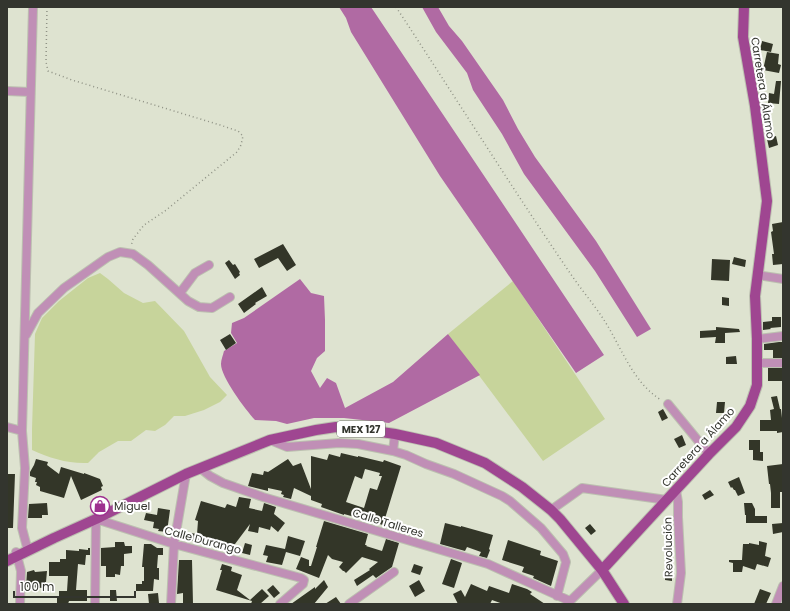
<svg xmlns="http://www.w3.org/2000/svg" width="790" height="611" font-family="Poppins,sans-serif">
<rect width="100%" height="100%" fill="#dee3d0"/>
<path fill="#c7d49b" d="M 100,273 L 108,279 L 124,293 L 143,303 L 155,301 L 184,331 L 210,377 L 227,395 L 220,402 L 204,410 L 185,416 L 174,416 L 165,425 L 155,431 L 146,430 L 131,441 L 118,441 L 99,452 L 88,463 C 68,464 50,458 32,450 L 32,429 L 35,334 L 42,318 L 59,301 L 88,278 Z
M 513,281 L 605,419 L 543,461 L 448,334 Z"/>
<path fill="#b06aa3" d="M 339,7 L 371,7 L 604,355 L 576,373 L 440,176 L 351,32 L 346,18 Z
M 422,7 L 438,7 L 449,26 L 462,41 L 503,100 L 518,129 L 535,157 L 596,241 L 651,329 L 637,337 L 595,271 L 524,174 L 502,134 L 473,90 L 467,73 L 436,32 Z
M 300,279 L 311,293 L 324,296 L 325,320 L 325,351 L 317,358 L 311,371 L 320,388 L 327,378 L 336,383 L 345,408 L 393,382 L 448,334 L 480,375 L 389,423 L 344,418 L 314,418 L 287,424 L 276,421 L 255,420 C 245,409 221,377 221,364 C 221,360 223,355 224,351 L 237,343 L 231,333 L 232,323 L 244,318 Z"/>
<path fill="#333628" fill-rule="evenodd" d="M 762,41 L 773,44 L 771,52 L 760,50 Z
M 767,52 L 779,54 L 778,64 L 781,65 L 779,73 L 763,70 Z
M 776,81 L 781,81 L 779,104 L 768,103 L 769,93 L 774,94 Z
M 776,136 L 778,145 L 769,148 L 767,139 Z
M 783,222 L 783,264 L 773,265 L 772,254 L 774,254 L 771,232 L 773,231 L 772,224 Z
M 283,244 L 296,265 L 287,271 L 278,258 L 259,268 L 254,259 Z
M 734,257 L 746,260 L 745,267 L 732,264 Z
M 712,259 L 730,260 L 729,281 L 711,280 Z
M 229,260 L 233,265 L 235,264 L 240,272 L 239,273 L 240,275 L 235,279 L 225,263 Z
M 262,287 L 267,296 L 255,303 L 256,304 L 244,313 L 238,304 Z
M 722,297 L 729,298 L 729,306 L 722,305 Z
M 772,317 L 781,317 L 781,327 L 770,328 L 771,329 L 763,330 L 763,322 L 772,321 Z
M 716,327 L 739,329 L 740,332 L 725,333 L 725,343 L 715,343 L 716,337 L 700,338 L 700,331 L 716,330 Z
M 230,334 L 236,343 L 226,350 L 220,340 Z
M 779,342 L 783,342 L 783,358 L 773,358 L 773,350 L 764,350 L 764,344 Z
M 736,356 L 737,364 L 726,364 L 726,357 Z
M 768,368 L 783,368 L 783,381 L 768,381 Z
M 777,396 L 780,409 L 781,409 L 782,418 L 783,418 L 783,432 L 777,433 L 777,431 L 760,431 L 760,420 L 771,420 L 770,410 L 774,409 L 771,397 Z
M 717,402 L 725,402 L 724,413 L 716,413 Z
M 663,409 L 668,418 L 662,421 L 658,412 Z
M 682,435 L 686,445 L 679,448 L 674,439 Z
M 749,440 L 760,440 L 760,452 L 763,452 L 763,461 L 753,460 L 753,450 L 749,450 Z
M 341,453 L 358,457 L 358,456 L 383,462 L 384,460 L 401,466 L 383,525 L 344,514 L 344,515 L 321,507 L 322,504 L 311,500 L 311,496 L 294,488 L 291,499 L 283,497 L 284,495 L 281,494 L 282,491 L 268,488 L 268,491 L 248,486 L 252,473 L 263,475 L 264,471 L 268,472 L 288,459 L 293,466 L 301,463 L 311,489 L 311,456 L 327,460 L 329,454 L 340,457 ZM 365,469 L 380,473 L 379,476 L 382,476 L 377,490 L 370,488 L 364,508 L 346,502 L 355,476 L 362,479 Z
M 36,459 L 48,462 L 47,465 L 59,474 L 61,467 L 84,474 L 84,473 L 100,479 L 103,486 L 101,487 L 102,490 L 81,500 L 71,476 L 64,498 L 40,491 L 40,487 L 36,485 L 37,482 L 35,482 L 36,478 L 30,476 L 30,472 L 34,465 Z
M 783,464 L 783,492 L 780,492 L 780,508 L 771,508 L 771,493 L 770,484 L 769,484 L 767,466 Z
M 7,474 L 15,474 L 13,528 L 7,528 Z
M 739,477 L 745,493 L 738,496 L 735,490 L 734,490 L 732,487 L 731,488 L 728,482 Z
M 710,490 L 714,495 L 705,500 L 702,495 Z
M 239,497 L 251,499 L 249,508 L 262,511 L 264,503 L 276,507 L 274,514 L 285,523 L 278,532 L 271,526 L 270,530 L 259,527 L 258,533 L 248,531 L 250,524 L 229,552 L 227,550 L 218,547 L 190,540 L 191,533 L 197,534 L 198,521 L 195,520 L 201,501 L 225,508 L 227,504 L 236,507 Z
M 47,503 L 48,515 L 42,515 L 42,518 L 28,518 L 29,504 Z
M 744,503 L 752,503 L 755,509 L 755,516 L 767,516 L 767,523 L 746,523 L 746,515 L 745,515 Z
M 158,508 L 170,510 L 167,532 L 158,531 L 159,529 L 153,528 L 154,522 L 144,520 L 146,513 L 157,515 Z
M 324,521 L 368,534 L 365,545 L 367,545 L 366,546 L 382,551 L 386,539 L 399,543 L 392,567 L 376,578 L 373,575 L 357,586 L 354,580 L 370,570 L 369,569 L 378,562 L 362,557 L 346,573 L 344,571 L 343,571 L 339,567 L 343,562 L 332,559 L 328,555 L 319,578 L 296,569 L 301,557 L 309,560 L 309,566 L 311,566 L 317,547 L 316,547 Z
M 445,523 L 461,527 L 461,526 L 493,535 L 489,549 L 490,550 L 487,558 L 479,556 L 481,552 L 467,547 L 465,551 L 440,544 Z
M 783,523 L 783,532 L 773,534 L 772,524 Z
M 590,524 L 596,531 L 591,535 L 585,528 Z
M 288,536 L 305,541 L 300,556 L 286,552 L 282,565 L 266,562 L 268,556 L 263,555 L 266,545 L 285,549 Z
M 508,540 L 541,551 L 540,555 L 558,561 L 551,586 L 533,578 L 534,576 L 522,572 L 524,567 L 502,560 Z
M 759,541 L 767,543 L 765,556 L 771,558 L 768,567 L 757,564 L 755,570 L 743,566 L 742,572 L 733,572 L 733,563 L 729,562 L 729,560 L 742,560 L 743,544 L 749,544 L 749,543 L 759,545 Z
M 115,542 L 124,542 L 125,546 L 132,546 L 132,553 L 124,554 L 124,566 L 121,566 L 120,575 L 115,574 L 115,577 L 106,577 L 106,566 L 101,566 L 101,548 L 115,547 Z
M 245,543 L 252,545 L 250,555 L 242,553 Z
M 144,544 L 151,544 L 157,548 L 163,548 L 163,555 L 158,555 L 157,568 L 159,568 L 159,580 L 154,579 L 153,591 L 136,591 L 136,584 L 142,584 L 142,581 L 144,581 L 144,567 L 142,567 Z
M 88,548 L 90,548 L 90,555 L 86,555 L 85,565 L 78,564 L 76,590 L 87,590 L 87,601 L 69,601 L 68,604 L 57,604 L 57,596 L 59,596 L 59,591 L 67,591 L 68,576 L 49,576 L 49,562 L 60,562 L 60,559 L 66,559 L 66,550 L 79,551 L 79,549 L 88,550 Z
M 451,559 L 462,563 L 454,588 L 442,584 Z
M 179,560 L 192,560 L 193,604 L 183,604 L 183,593 L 177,594 Z
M 222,564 L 232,567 L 231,571 L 242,575 L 237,590 L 250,600 L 262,589 L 269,596 L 260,604 L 251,604 L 252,601 L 216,590 L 222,570 L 220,570 Z
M 414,564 L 423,567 L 420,575 L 411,572 Z
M 34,570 L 35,572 L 47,571 L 46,582 L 45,582 L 44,588 L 26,587 L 27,572 Z
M 665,572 L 672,573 L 672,581 L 665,580 Z
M 324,580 L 328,587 L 314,604 L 291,604 L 315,587 L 315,589 Z
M 419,580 L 425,591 L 415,597 L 409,586 Z
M 471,584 L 487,591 L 489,586 L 509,593 L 512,584 L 527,589 L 532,592 L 530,594 L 545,604 L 503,604 L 492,600 L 490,604 L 458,604 L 453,594 L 461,590 L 465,597 Z
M 273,585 L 280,593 L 274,598 L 267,590 Z
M 760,589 L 771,593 L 766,604 L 754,604 Z
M 110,590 L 116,590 L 117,601 L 110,601 Z
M 158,593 L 159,603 L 149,604 L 148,594 Z
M 336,597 L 341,604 L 325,604 Z"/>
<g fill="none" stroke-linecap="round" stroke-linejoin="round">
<defs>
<path id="minor" d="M 7,91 L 30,92
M 757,275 L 783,279
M 180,293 L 195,273 L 209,265
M 26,335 L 38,313 L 64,288 L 108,257 L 120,252 L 133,254 L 148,265 L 188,301 L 199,307 L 212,308 L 230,297
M 757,339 L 783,336
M 757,363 L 783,363
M 668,404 L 709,454
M 7,427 L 22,431
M 270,440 L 287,447 L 339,443 L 358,444 L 393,451 L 406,455 L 426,464 L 454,474 L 502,496 L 510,501 L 541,528 L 563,554 L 566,562 L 557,596
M 393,451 L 395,434
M 200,468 L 210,476 L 223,483 L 263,497 L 488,564 L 570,601
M 676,490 L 678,502 L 678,517 L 681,573 L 677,604
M 551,510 L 582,488 L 667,500
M 28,551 L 22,528 L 25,468 L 22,431 L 33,7
M 16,552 L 21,571 L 20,604
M 95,604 L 96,519 L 174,544 L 301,578 L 304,580 L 303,584 L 280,604
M 171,604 L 174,544 L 186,474
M 349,604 L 394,572
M 567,604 L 602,570
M 776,604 L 783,586"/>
<path id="major" d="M 7,561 L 54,538 L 96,519 L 186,474 L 270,440 L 316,430 L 336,427 L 354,428 L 395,434 L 436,443 L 485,463 L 522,487 L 551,510 L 560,519 L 602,570 L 624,604
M 602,570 L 709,454 L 736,427 L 750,406 L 757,385 L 757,339 L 755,296 L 767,201 L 755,106 L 743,37 L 744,7"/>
</defs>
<use href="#minor" stroke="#bcc0b0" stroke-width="10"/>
<use href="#major" stroke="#bcc0b0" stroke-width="12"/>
<path stroke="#8f9285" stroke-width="1.5" stroke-dasharray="1 3" stroke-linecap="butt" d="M 47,7 L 46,62 L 48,71 L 72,80 L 220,125 L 238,131 L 243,136 L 241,145 L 237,152 L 165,211 L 144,225 L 133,239 L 131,246
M 396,7 C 454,95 510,185 570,273 C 580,288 592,302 602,317 C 621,345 631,381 661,400"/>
<use href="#minor" stroke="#c08fb6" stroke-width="8"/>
<use href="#major" stroke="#9f4691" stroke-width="10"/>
</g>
<defs>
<symbol id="shop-ring" viewBox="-11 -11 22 22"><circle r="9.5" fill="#fff" stroke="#9e308f" stroke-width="1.5"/><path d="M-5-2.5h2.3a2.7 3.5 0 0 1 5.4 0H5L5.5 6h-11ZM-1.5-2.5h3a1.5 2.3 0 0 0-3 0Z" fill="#9e308f"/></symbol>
</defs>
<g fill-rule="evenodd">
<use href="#shop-ring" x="89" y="495" width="22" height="22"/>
</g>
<g text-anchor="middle" stroke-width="4" stroke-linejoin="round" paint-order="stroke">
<rect fill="#fff" stroke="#70726d" stroke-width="1" x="337" y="421" width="48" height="16" rx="3"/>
<g font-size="10" font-weight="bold" fill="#33352e">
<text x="361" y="433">MEX 127</text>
</g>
<g font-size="11" fill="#33352e" stroke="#fff">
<text transform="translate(763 88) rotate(81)" y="4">Carretera a Álamo</text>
<text transform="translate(698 447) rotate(-48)" y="4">Carretera a Álamo</text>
<text transform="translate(388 523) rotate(17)" y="4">Calle Talleres</text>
<text transform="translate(203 540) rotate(15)" y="4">Calle Durango</text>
<text transform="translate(668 547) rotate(-91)" y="4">Revolución</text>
</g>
<g font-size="11" fill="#33352e" stroke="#fff" text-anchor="start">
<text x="114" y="510">Miguel</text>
</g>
</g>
<rect width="790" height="611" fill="none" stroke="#33352e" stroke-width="16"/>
<path d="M14 591v6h121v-6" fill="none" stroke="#33352e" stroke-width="2"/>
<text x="20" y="591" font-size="12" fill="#33352e" stroke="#ffffff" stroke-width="3" paint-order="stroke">100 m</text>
</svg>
